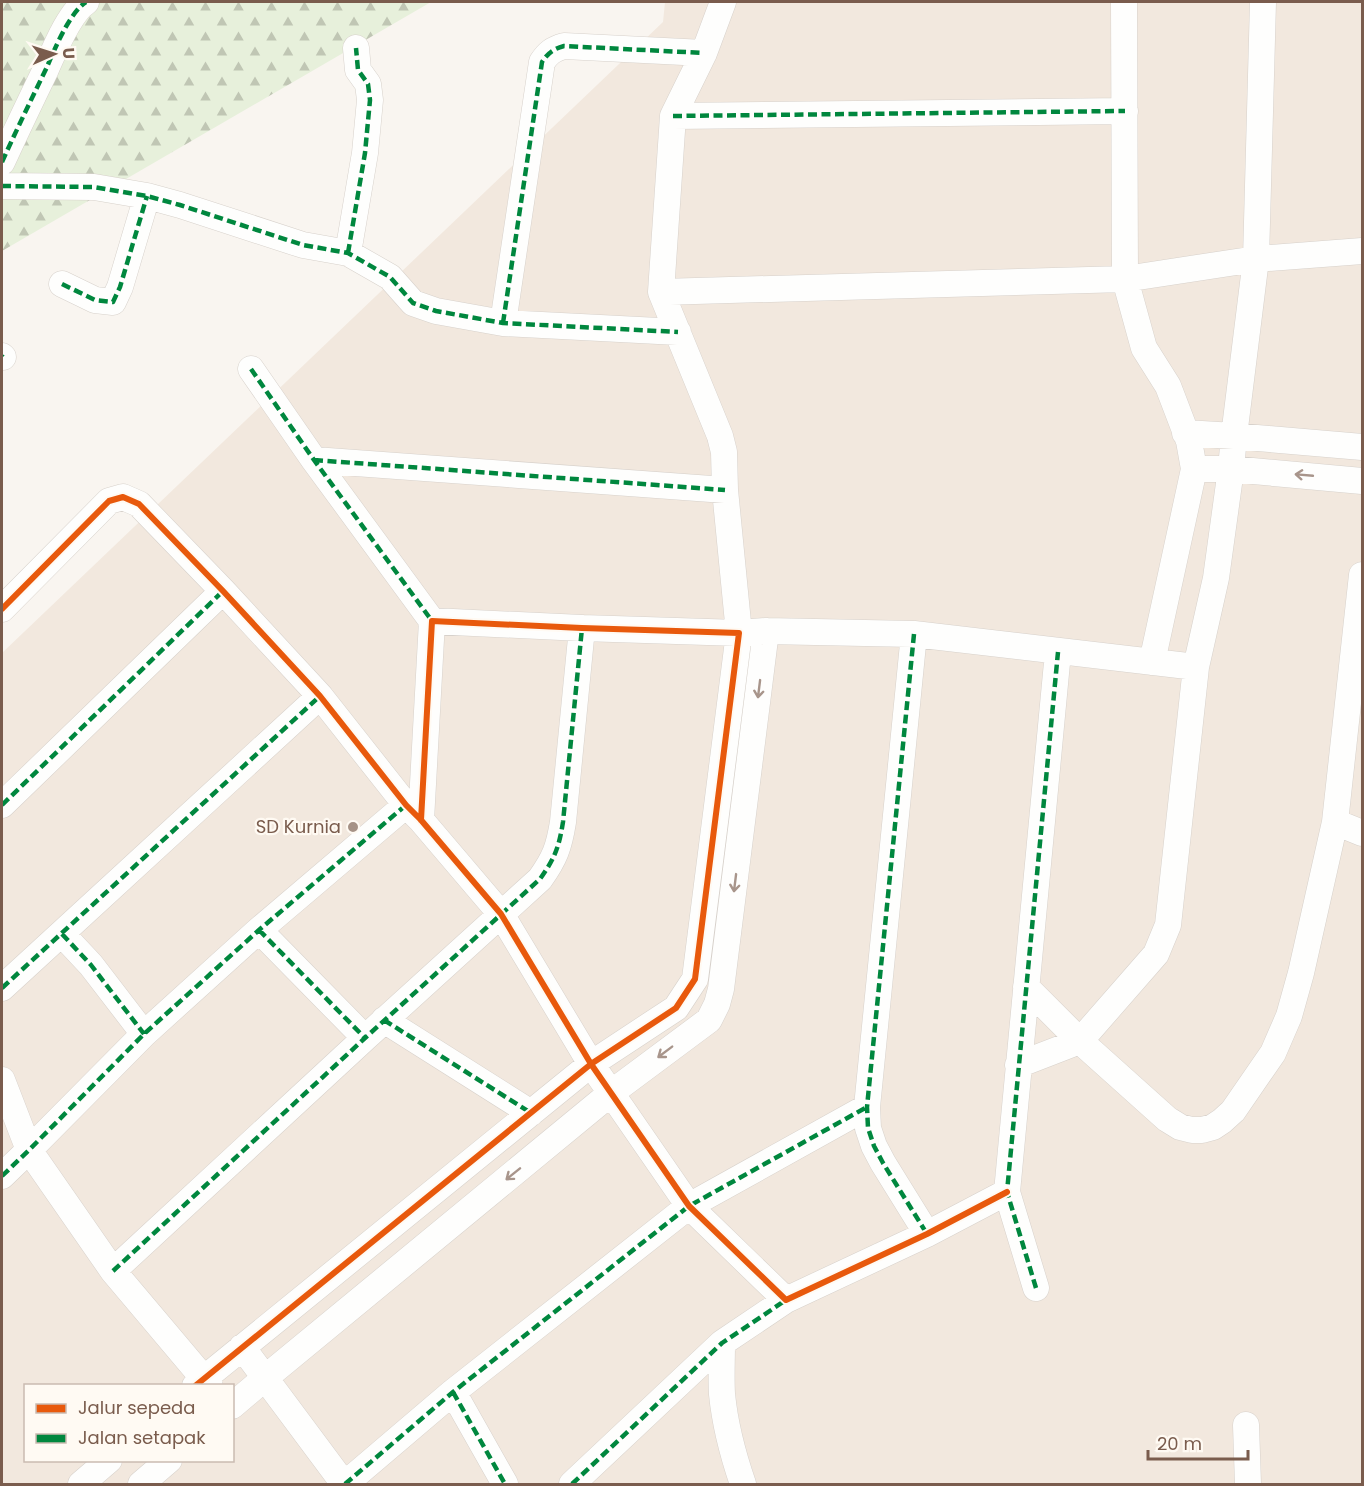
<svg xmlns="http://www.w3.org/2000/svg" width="1364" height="1486" font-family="Poppins,sans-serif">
<defs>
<pattern id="forest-firs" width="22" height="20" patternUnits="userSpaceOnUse" patternTransform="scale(1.5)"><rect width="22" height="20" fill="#e7f0db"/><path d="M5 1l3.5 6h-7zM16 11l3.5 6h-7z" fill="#c0c6b4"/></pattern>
</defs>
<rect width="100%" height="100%" fill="#f9f5f0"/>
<path fill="#f2e8de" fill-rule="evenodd" d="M 665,2 L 1362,2 L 1362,1484 L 2,1484 L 2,653 L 663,22 ZM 26,1386 L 232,1386 L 232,1460 L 26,1460 Z"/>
<path fill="url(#forest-firs)" d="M 2,2 L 431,2 L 2,251 Z"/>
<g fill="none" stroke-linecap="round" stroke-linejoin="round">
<defs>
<path id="minor" d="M 723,2 L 704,53 L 673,116 L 661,292 L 720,436 L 724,452 L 725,490 L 739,633 L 766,631 L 914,634 L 1196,667
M 1124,2 L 1125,279 L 1144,348 L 1168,386 L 1189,441 L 1194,469 L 1152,662
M 673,116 L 1125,111
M 2,162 C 16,131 31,100 46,69 C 54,51 69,13 86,2
M 2,186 L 94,187 L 147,196 L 180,205 L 303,245 L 348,253 L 390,277 L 413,303 L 436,311 L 503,323 L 678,332
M 348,253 L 365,153 L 370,100 L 368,84 L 358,70 L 356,48
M 62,284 L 95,300 L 113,302 L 120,287 L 147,196
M 661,292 L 1125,279 L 1256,259 L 1362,251
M 503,323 L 542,62 C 548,53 553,49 564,46 L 704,53
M 2,356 L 3,357
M 251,369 L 314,460 L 432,621
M 1185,433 L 1234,436 L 1362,447
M 314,460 L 725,490
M 1194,469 L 1231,469 L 1362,481
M 2,609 L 109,501 L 123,497 L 139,504 L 223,591 L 320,696 L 406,805 L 421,820 L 501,914 L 591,1064 L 689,1206 L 786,1300 L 927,1234 L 1007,1192
M 914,634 L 867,1107 L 868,1128 L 874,1146 L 883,1163 L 927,1234
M 2,805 L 223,591
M 1335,822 L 1362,833
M 259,930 L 365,1038
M 62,934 L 91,965 L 144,1034
M 1026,987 L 1080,1041 L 1167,1119 L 1180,1127 L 1192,1130 L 1202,1130 L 1213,1127 L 1222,1121 L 1233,1111 L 1273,1053 L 1289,1016 L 1301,973 L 1335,822 L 1362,575
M 2,988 L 320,696
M 384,1020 L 531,1113
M 1018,1065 L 1080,1041 L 1156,954 L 1168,925 L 1196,667 L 1216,578 L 1231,469 L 1234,436 L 1256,259 L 1263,2
M 2,1080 L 29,1150 L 113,1271 L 210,1386
M 2,1176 L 29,1150 L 144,1034 L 259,930 L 406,805
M 113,1271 L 365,1038 L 540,879 C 555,858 559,847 563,822 L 582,628
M 1036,1288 L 1007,1192 L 1058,652
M 722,1343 C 722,1360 721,1377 722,1394 C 725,1425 733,1455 743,1484
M 242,1347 L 344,1484
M 195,1386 L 591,1064 L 676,1008 L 695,979 L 739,633 L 582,628 L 432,621 L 421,820
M 453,1392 L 505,1484
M 232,1406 L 265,1378 L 611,1093 L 709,1020 L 717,1004 L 721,989 L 766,631
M 1246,1425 L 1248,1484
M 81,1484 L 109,1460
M 141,1484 L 169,1460
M 345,1484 L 453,1392 L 689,1206 L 867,1107
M 572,1484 L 722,1343 L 786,1300"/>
</defs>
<use href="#minor" stroke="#d7d1cb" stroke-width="27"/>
<use href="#minor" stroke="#fefefd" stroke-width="26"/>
<path stroke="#00873e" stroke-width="4.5" stroke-dasharray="9 4.5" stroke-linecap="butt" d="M 673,116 L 1125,111
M 2,162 C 16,131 31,100 46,69 C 54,51 69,13 86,2
M 2,186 L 94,187 L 147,196 L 180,205 L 303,245 L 348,253 L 390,277 L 413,303 L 436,311 L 503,323 L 678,332
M 348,253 L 365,153 L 370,100 L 368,84 L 358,70 L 356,48
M 62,284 L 95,300 L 113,302 L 120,287 L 147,196
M 503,323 L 542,62 C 548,53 553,49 564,46 L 704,53
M 2,356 L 3,357
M 251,369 L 314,460 L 432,621
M 314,460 L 725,490
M 914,634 L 867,1107 L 868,1128 L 874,1146 L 883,1163 L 927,1234
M 2,805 L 223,591
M 259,930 L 365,1038
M 62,934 L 91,965 L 144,1034
M 2,988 L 320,696
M 384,1020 L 531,1113
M 2,1176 L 29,1150 L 144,1034 L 259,930 L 406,805
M 113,1271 L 365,1038 L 540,879 C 555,858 559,847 563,822 L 582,628
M 1036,1288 L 1007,1192 L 1058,652
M 453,1392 L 505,1484
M 345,1484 L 453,1392 L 689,1206 L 867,1107
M 572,1484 L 722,1343 L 786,1300"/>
<defs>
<path id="cycleway" d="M 2,609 L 109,501 L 123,497 L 139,504 L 223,591 L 320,696 L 406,805 L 421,820 L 501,914 L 591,1064 L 689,1206 L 786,1300 L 927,1234 L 1007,1192
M 195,1386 L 591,1064 L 676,1008 L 695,979 L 739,633 L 582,628 L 432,621 L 421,820"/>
</defs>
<use href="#cycleway" stroke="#fffaf3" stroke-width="10"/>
<use href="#cycleway" stroke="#e8590c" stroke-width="6"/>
</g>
<defs><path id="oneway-shaft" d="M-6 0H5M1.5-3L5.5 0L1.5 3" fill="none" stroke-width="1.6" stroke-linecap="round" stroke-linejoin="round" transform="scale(1.5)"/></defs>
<g stroke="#a8958b">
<use href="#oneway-shaft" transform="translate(1304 475) rotate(-175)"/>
<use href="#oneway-shaft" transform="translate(759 689) rotate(97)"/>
<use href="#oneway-shaft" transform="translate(735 883) rotate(97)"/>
<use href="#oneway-shaft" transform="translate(665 1052) rotate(143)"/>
<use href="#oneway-shaft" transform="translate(513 1174) rotate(141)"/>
</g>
<circle fill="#a69286" stroke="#fffaf3" stroke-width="2" cx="353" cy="827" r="6"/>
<g text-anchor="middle" stroke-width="4.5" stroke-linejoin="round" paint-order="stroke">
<g font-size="18" fill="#7a5c4d" stroke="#fffaf3" text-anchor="end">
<text x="341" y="833">SD Kurnia</text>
</g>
</g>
<rect width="1364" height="1486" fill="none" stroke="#7a5c4d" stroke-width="6"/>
<rect x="24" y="1384" width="210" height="78" fill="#fffaf3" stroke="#cabbb1" stroke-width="1.5"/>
<rect x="36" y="1404" width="30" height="9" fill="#e8590c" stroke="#cabbb1" stroke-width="1.5"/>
<text x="78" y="1414" font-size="18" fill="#7a5c4d">Jalur sepeda</text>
<rect x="36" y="1434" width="30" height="9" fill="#00873e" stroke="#cabbb1" stroke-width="1.5"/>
<text x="78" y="1444" font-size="18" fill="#7a5c4d">Jalan setapak</text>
<g transform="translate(54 54) rotate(87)" stroke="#fffaf3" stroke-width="4.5" paint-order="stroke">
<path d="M0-4.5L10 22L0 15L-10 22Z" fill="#7a5c4d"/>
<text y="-9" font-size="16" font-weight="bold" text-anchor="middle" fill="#7a5c4d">U</text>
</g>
<path d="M1148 1450v9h100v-9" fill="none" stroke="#7a5c4d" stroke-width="3"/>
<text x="1157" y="1450" font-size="18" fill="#7a5c4d" stroke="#fffaf3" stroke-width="4.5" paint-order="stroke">20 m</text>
</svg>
